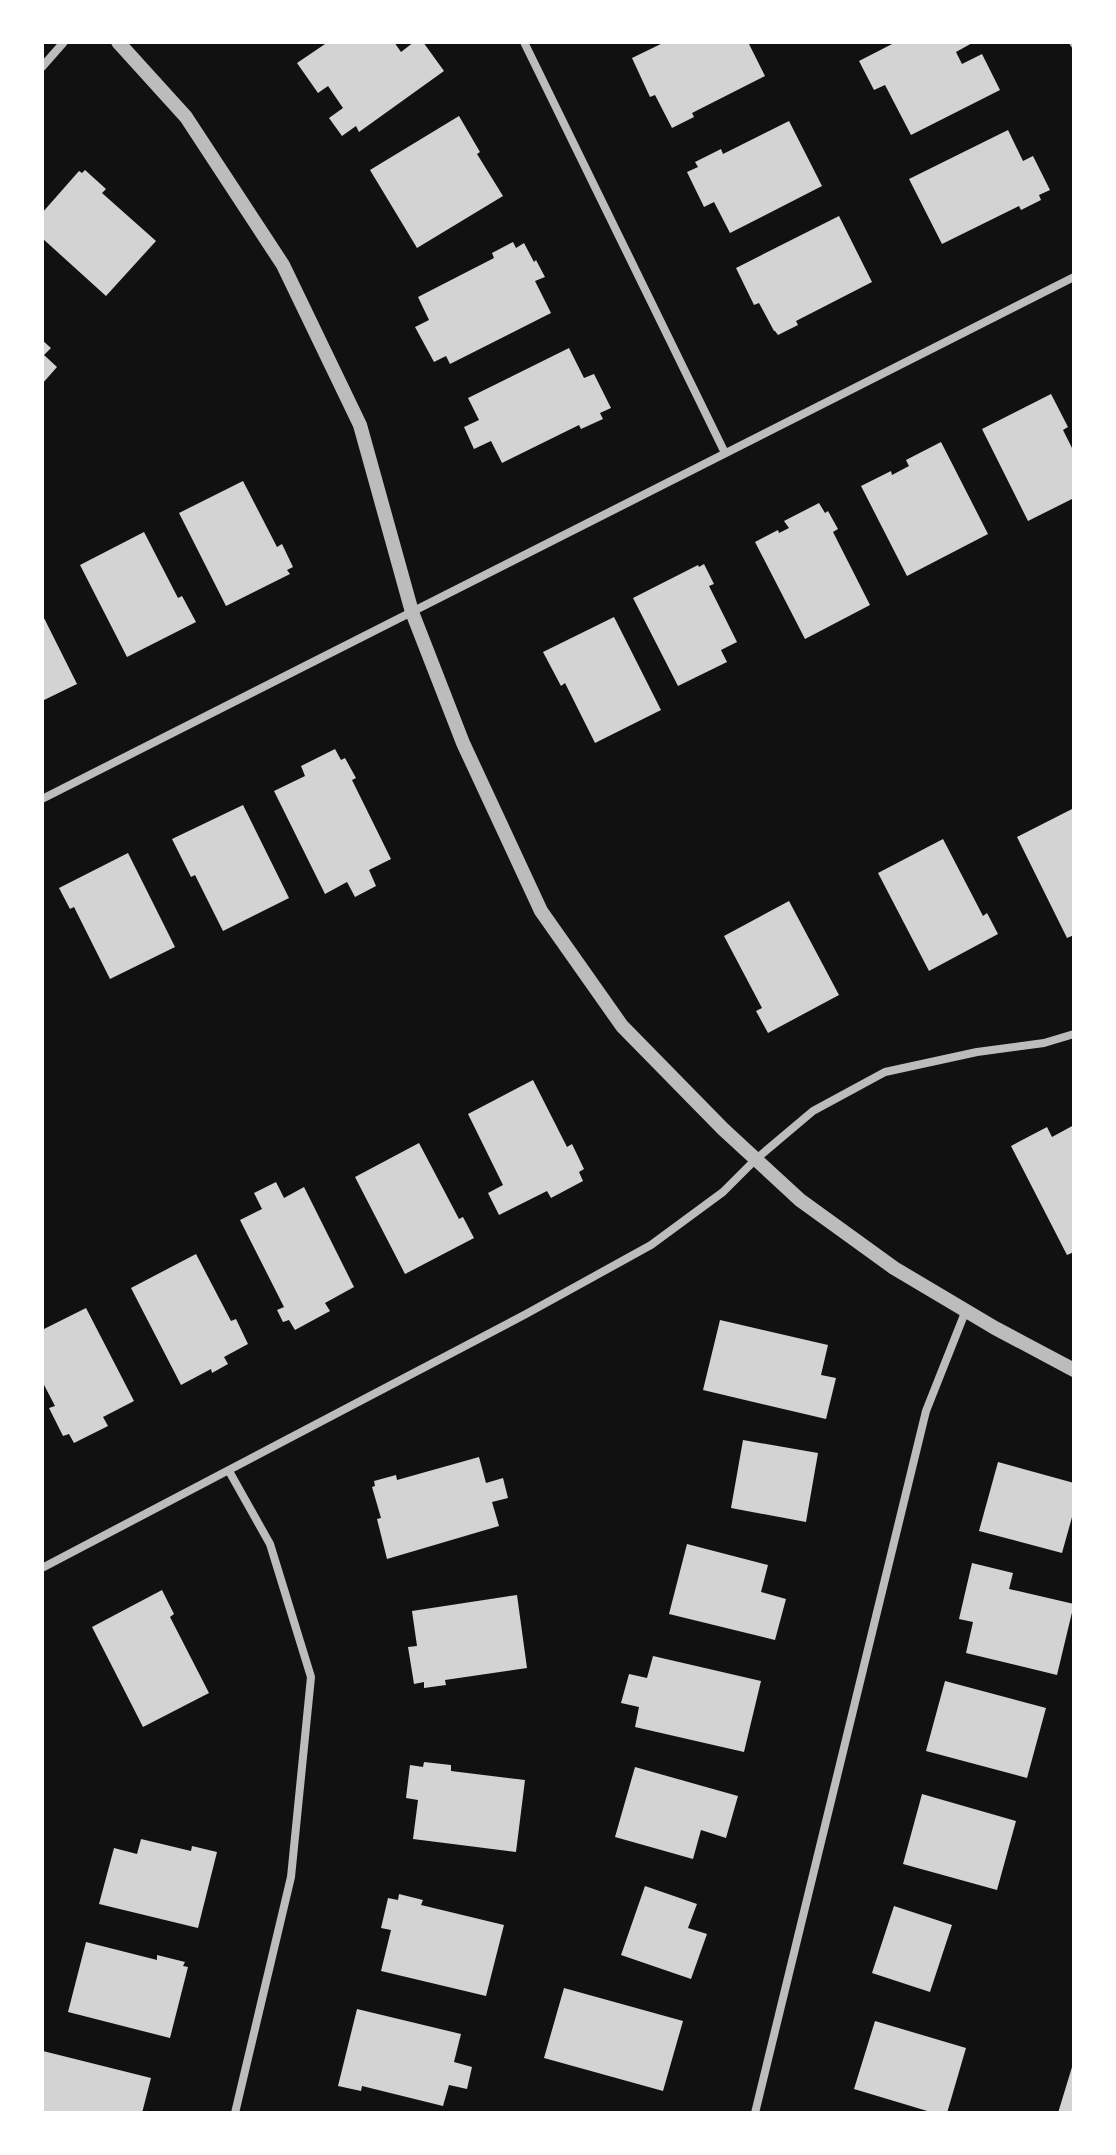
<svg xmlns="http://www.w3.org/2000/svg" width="1116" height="2155" font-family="'Exo 2',sans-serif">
<rect width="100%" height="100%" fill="#111"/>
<path fill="#d3d3d3" d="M 328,42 L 394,42 L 401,52 L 414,42 L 423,42 L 444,71 L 359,132 L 356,126 L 342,136 L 329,118 L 343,108 L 328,86 L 318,93 L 297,63 Z
M 665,42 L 748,42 L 765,76 L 692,113 L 694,117 L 672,128 L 655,95 L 650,97 L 632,58 Z
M 896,42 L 974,42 L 956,52 L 962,64 L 982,54 L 1000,90 L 911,135 L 885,85 L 874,90 L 859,61 Z
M 459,116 L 480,152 L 477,154 L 503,196 L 417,248 L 370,170 Z
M 789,121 L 822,186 L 730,233 L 714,202 L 704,207 L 687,172 L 698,167 L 695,162 L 721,149 L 723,154 Z
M 1008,130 L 1023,161 L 1033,156 L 1050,190 L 1039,195 L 1041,200 L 1021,210 L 1019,206 L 942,244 L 909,179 Z
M 85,170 L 106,189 L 102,193 L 156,241 L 106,296 L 42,238 L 42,213 L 79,171 L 82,173 Z
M 839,216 L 872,282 L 796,321 L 798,325 L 778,335 L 775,331 L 774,331 L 759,303 L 754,305 L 736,268 Z
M 513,242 L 516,248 L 524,243 L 534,262 L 536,260 L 545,277 L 535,281 L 551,313 L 450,364 L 446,356 L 434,362 L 415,327 L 429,320 L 418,297 L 494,258 L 492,253 Z
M 42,340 L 51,348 L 44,355 L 57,367 L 42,384 Z
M 569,348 L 584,378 L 594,374 L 611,408 L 600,413 L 603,419 L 581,429 L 579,425 L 502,463 L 491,441 L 474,449 L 464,427 L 479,420 L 468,398 Z
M 1051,394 L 1068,427 L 1063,430 L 1074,452 L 1074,498 L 1028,521 L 982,429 Z
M 941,442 L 988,534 L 907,576 L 861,486 L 891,471 L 892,475 L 909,466 L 906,460 Z
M 243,481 L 277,547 L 282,544 L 293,567 L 287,570 L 290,574 L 226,606 L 179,513 Z
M 819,503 L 825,513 L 828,511 L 838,529 L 833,532 L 870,605 L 805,639 L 755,542 L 778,530 L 779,533 L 789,528 L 784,521 Z
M 144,532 L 178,598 L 182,596 L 196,622 L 127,657 L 80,565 Z
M 704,564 L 714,584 L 709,586 L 737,642 L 721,650 L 727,662 L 678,686 L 633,598 L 698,565 L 699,567 Z
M 42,614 L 77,684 L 42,701 Z
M 614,617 L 661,710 L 595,743 L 565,683 L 561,686 L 543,652 Z
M 335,749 L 341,760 L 345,758 L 356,778 L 352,780 L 391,859 L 369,870 L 376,886 L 355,897 L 347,882 L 325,894 L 274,791 L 305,776 L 301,766 Z
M 243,805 L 289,898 L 223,931 L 195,875 L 191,877 L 172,839 Z
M 1074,808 L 1074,935 L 1067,938 L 1017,837 Z
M 943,839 L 983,916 L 987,913 L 998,934 L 929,971 L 878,873 Z
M 128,853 L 175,947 L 110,979 L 74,907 L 70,909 L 59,888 Z
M 789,901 L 839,995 L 768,1033 L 756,1011 L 762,1008 L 724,936 Z
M 533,1080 L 567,1147 L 572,1144 L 584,1169 L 579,1172 L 583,1181 L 551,1198 L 547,1191 L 499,1215 L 488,1193 L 503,1185 L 468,1114 Z
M 1074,1125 L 1074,1252 L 1067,1255 L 1011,1146 L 1047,1127 L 1052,1137 Z
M 419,1143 L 459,1219 L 463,1217 L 474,1238 L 405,1274 L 355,1177 Z
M 276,1182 L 284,1198 L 304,1187 L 354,1287 L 325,1303 L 330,1311 L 295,1330 L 289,1320 L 283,1322 L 277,1310 L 284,1307 L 240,1220 L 262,1209 L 254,1193 Z
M 196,1254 L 231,1321 L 236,1319 L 248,1344 L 224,1357 L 228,1364 L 212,1373 L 211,1369 L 181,1385 L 131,1288 Z
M 86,1308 L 134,1401 L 103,1417 L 108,1426 L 74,1443 L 69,1434 L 63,1436 L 49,1408 L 55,1406 L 42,1381 L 42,1330 Z
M 720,1320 L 828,1345 L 821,1375 L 836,1378 L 826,1419 L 703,1390 Z
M 743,1440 L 818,1453 L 806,1522 L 731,1508 Z
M 479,1457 L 486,1483 L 503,1478 L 508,1498 L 492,1502 L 499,1526 L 387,1559 L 377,1519 L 381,1518 L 372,1487 L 375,1486 L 374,1481 L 396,1475 L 397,1480 Z
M 998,1462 L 1074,1483 L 1074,1510 L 1062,1553 L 979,1531 Z
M 687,1544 L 768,1565 L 761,1592 L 786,1599 L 775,1640 L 669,1614 Z
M 972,1563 L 1013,1573 L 1009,1589 L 1074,1604 L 1057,1675 L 966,1653 L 973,1622 L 959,1619 Z
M 162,1590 L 174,1614 L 170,1617 L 209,1693 L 143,1727 L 92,1627 Z
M 517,1595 L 527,1668 L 445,1680 L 446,1685 L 424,1688 L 424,1682 L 414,1684 L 408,1647 L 417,1646 L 412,1611 Z
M 653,1656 L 761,1681 L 744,1752 L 635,1727 L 639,1707 L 621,1703 L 629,1674 L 647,1678 Z
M 945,1681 L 1046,1708 L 1027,1778 L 926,1751 Z
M 424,1762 L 451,1765 L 451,1771 L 525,1780 L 516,1852 L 413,1839 L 418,1800 L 406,1798 L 410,1765 L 423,1767 Z
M 635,1767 L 738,1796 L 726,1838 L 701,1830 L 693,1859 L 615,1837 Z
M 922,1794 L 1016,1821 L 997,1890 L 903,1864 Z
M 141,1839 L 191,1851 L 192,1846 L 217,1852 L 198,1928 L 99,1904 L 114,1848 L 137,1854 Z
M 645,1886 L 697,1904 L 688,1928 L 707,1934 L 691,1979 L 621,1955 Z
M 399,1894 L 423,1900 L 421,1905 L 504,1925 L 486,1996 L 381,1971 L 391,1930 L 381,1928 L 388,1898 L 398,1900 Z
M 894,1906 L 952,1925 L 930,1992 L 872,1973 Z
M 86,1942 L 157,1960 L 157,1955 L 185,1962 L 183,1966 L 188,1967 L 170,2038 L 68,2012 Z
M 564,1988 L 683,2021 L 663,2091 L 544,2058 Z
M 357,2009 L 461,2034 L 454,2062 L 472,2067 L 467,2089 L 449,2085 L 443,2106 L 362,2086 L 361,2091 L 338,2086 Z
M 875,2021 L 966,2048 L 947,2113 L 934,2113 L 854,2089 Z
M 43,2051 L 151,2078 L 142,2113 L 42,2113 Z
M 1072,2067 L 1074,2068 L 1074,2113 L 1058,2113 Z"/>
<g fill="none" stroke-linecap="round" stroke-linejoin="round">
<path stroke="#bcbcbc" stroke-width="8" d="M 524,42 L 725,453
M 1073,42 L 1074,44
M 42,67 L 64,42
M 42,799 L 1074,277
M 229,1471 L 270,1544 L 311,1677 L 291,1877 L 235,2113
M 42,1568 L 526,1314 L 651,1245 L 723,1192 L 755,1160 L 813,1111 L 885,1072 L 977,1052 L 1044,1043 L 1074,1034
M 755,2113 L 926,1411 L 966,1310"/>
<path stroke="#bcbcbc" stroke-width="14" d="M 118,42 L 186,117 L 283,265 L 360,425 L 412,612 L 463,743 L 541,911 L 622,1026 L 723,1129 L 800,1200 L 894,1268 L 995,1328 L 1074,1370"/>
</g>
<rect width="1116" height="2155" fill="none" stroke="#ffffff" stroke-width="88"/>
</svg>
